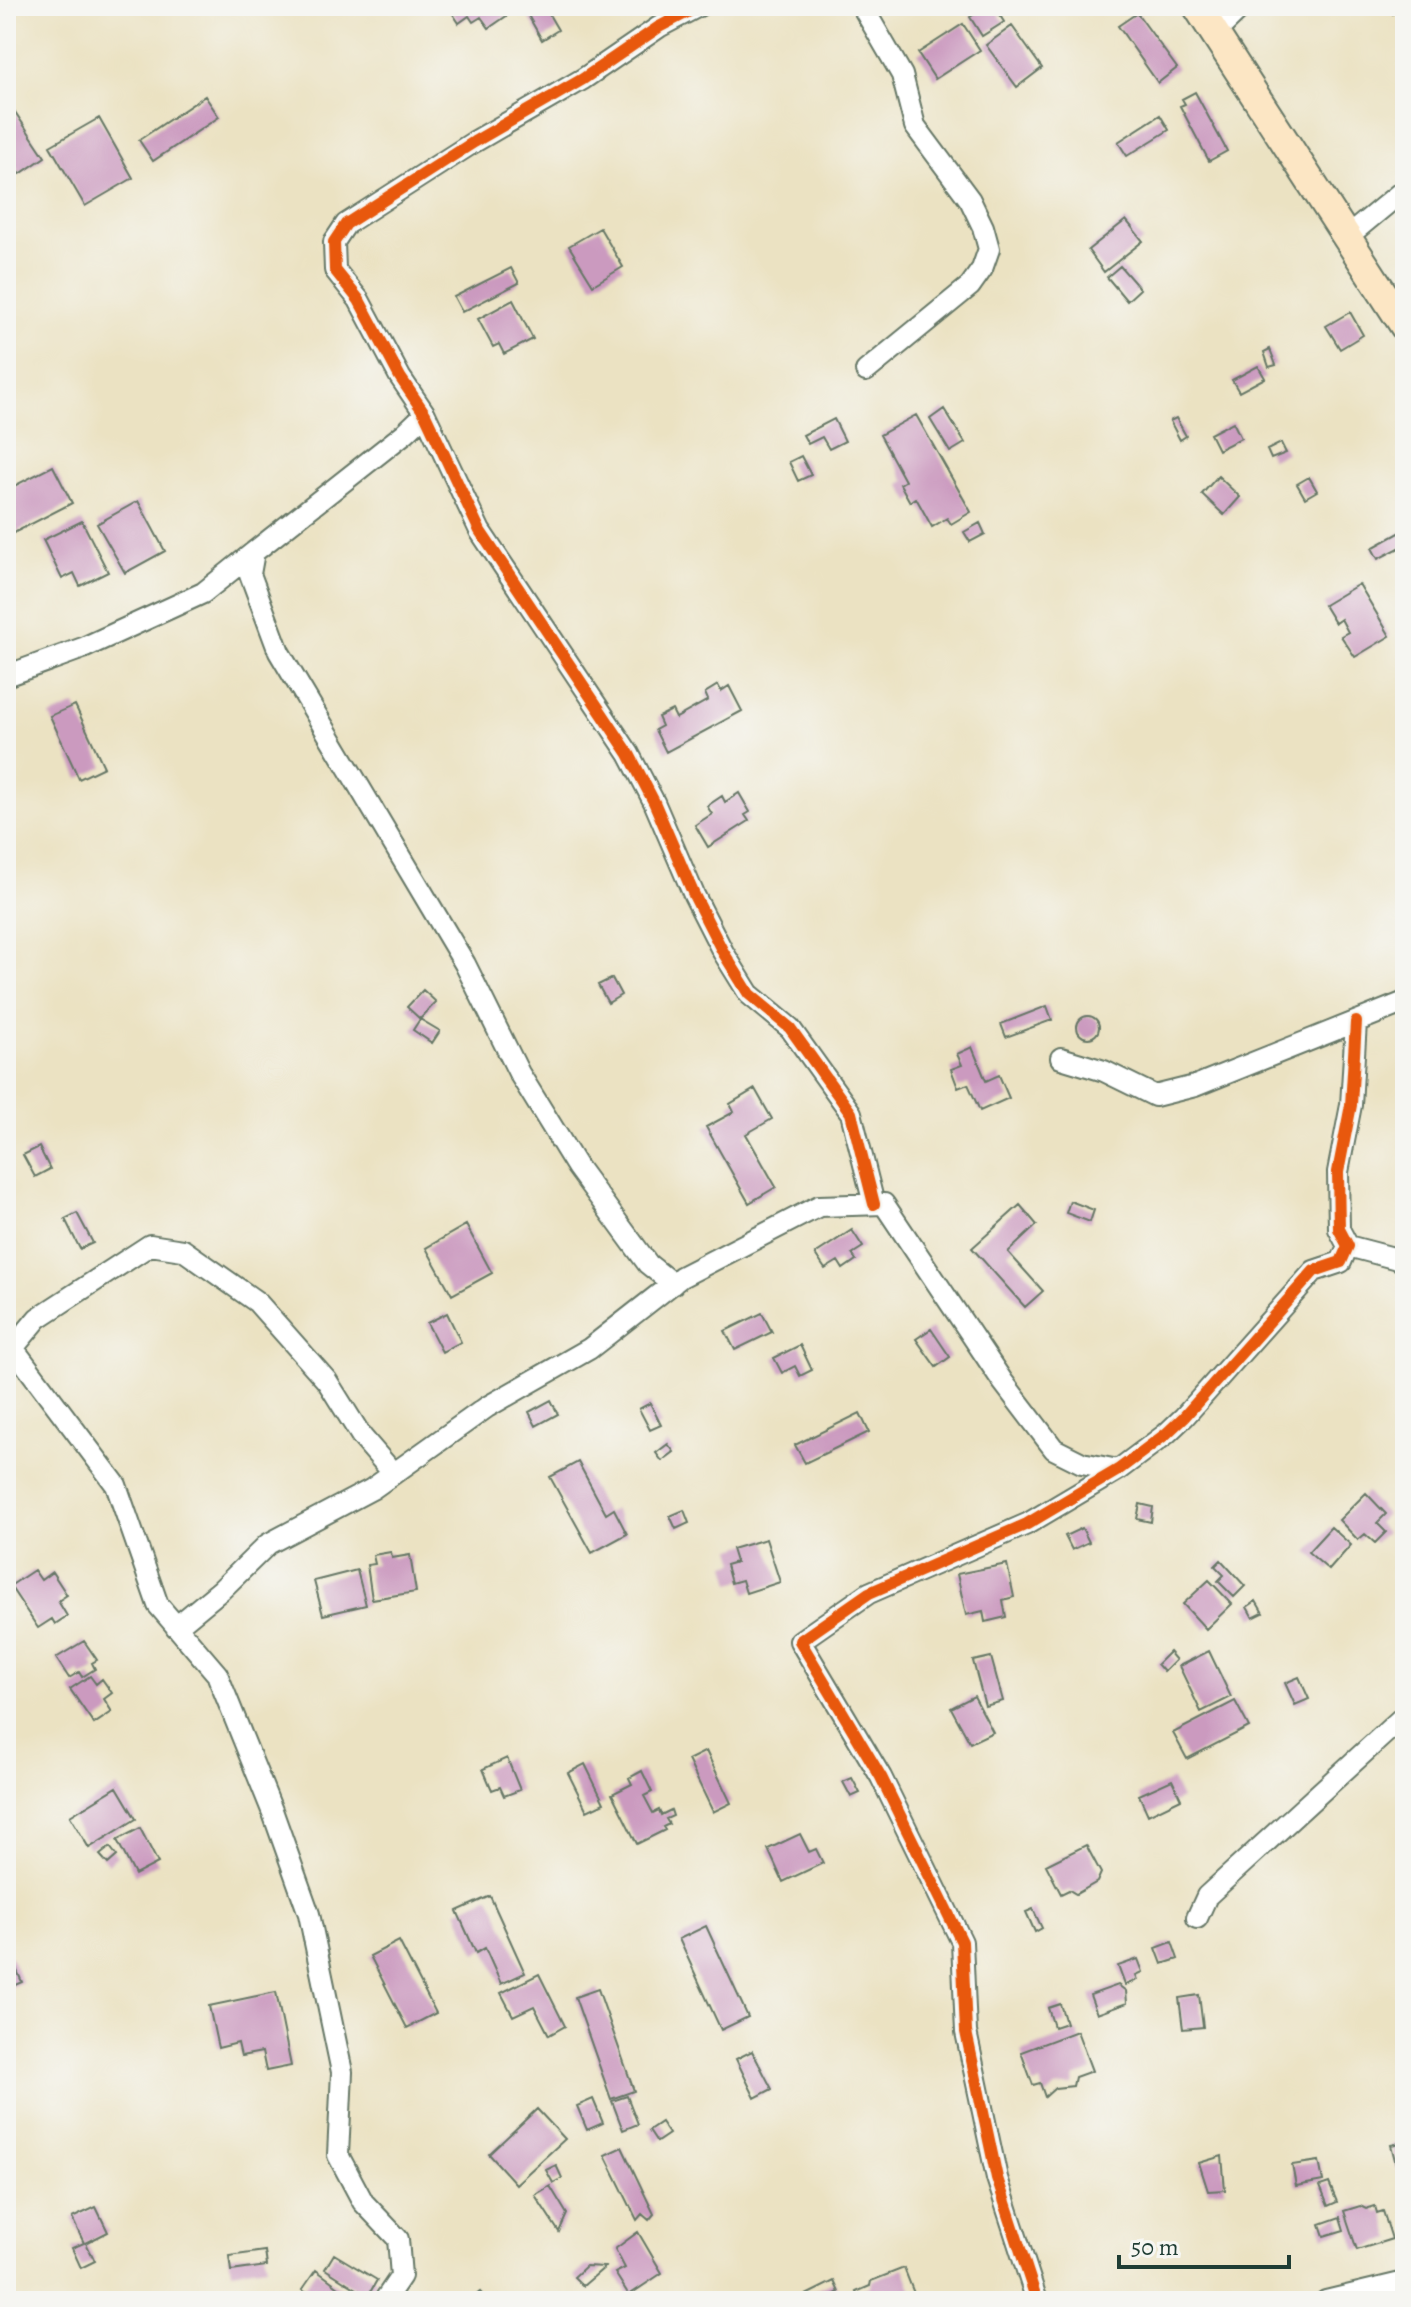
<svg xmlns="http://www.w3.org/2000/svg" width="1411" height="2307" font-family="Alegreya,serif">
<rect width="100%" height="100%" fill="#f6f6f2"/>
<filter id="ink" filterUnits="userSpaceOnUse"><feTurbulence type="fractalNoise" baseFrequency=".0125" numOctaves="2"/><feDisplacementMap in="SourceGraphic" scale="16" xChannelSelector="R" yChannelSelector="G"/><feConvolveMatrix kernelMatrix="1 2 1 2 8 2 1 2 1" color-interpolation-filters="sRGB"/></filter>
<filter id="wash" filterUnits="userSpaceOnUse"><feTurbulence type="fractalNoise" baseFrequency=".006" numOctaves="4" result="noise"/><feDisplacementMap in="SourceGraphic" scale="32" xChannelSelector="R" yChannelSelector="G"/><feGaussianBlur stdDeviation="1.8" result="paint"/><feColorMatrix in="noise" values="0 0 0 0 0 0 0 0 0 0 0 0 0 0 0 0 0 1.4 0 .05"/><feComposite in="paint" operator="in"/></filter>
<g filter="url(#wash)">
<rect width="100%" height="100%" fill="#ebe2c2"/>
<g id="blocks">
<path fill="#cb9abf" d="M 458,6 L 521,6 L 489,28 L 481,17 L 473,22 L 469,16 L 459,23 L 451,11 Z
M 531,6 L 544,6 L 558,30 L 542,40 L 525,10 Z
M 988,6 L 994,6 L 1004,22 L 982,36 L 970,17 Z
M 1389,6 L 1405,6 L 1405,8 L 1393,14 Z
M 1137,13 L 1177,68 L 1158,83 L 1118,26 Z
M 963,24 L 980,50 L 935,79 L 918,53 Z
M 1012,26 L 1042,68 L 1017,87 L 986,45 Z
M 1195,92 L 1227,151 L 1209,161 L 1180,106 L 1185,104 L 1182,99 Z
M 205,96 L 219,117 L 153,161 L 139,140 Z
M 11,106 L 45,157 L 20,174 L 6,154 L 6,109 Z
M 1160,115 L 1169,130 L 1127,156 L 1118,142 Z
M 99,118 L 133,178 L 85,206 L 50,146 Z
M 1126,220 L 1143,241 L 1104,272 L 1088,250 Z
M 600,228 L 623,267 L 593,285 L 569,246 Z
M 1120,266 L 1140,289 L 1127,301 L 1107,277 Z
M 511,268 L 519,283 L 462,312 L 454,297 Z
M 513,300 L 533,339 L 504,354 L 499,344 L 493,347 L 478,319 Z
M 1350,312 L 1363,335 L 1340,349 L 1326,326 Z
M 1270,349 L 1276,365 L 1269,367 L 1264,352 Z
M 1258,366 L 1265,378 L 1239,392 L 1232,380 Z
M 944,409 L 965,443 L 950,452 L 930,419 Z
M 916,415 L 971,512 L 951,524 L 947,518 L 932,527 L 916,498 L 910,502 L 900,484 L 905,481 L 880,435 Z
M 1176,418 L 1186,436 L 1180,440 L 1170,421 Z
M 834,419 L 845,441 L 829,449 L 822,437 L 808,444 L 803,435 Z
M 1233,422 L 1241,438 L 1218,450 L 1210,434 Z
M 1281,443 L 1286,453 L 1271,459 L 1267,450 Z
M 801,456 L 811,475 L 798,481 L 789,462 Z
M 53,466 L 72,503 L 10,535 L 6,527 L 6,490 Z
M 1218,476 L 1240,497 L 1224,515 L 1202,494 Z
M 1309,477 L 1317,491 L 1305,498 L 1297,484 Z
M 138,501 L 165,551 L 125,573 L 97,524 Z
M 82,521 L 108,572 L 80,586 L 74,573 L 62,579 L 43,540 Z
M 980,523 L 985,534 L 970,542 L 964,532 Z
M 1401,532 L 1405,545 L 1378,559 L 1372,548 Z
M 1359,584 L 1390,636 L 1355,657 L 1341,636 L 1348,632 L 1341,619 L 1335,623 L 1324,605 Z
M 718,685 L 721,691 L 729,686 L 742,711 L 666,752 L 655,730 L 662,726 L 658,717 L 672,710 L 676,718 L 708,700 L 705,693 Z
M 75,705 L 104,767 L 79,779 L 50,716 Z
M 739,793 L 750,812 L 745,815 L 749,821 L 708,847 L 695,825 L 712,814 L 707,806 L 722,796 L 725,802 Z
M 612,978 L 621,995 L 608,1003 L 598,985 Z
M 423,990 L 436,1002 L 420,1019 L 440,1031 L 432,1043 L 413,1030 L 420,1019 L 407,1007 Z
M 1047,1006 L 1052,1020 L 1006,1037 L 1001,1024 Z
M1077 1027a11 11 0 1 1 22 0a11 11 0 1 1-22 0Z
M 972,1047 L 986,1081 L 999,1075 L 1009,1098 L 980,1111 L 968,1084 L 958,1088 L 951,1069 L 962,1065 L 957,1054 Z
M 755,1089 L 772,1119 L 746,1134 L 776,1187 L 749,1203 L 706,1127 L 734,1112 L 730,1104 Z
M 39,1147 L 50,1169 L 35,1177 L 23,1155 Z
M 1070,1201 L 1094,1210 L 1090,1222 L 1066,1213 Z
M 1020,1205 L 1037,1225 L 1008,1252 L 1043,1291 L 1025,1307 L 972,1248 Z
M 77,1213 L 93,1243 L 80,1249 L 65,1219 Z
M 466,1225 L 492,1273 L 452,1295 L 426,1248 Z
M 852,1230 L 863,1247 L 852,1254 L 856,1260 L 843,1269 L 838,1261 L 825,1269 L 815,1254 Z
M 447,1313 L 461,1342 L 442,1352 L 427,1323 Z
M 762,1313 L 772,1332 L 735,1350 L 725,1331 Z
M 931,1329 L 950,1357 L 936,1367 L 916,1339 Z
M 800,1345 L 812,1370 L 800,1376 L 795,1366 L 782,1373 L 774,1358 Z
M 551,1400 L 558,1414 L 536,1426 L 529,1412 Z
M 650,1403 L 661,1425 L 650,1430 L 639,1409 Z
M 860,1413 L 869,1432 L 805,1463 L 795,1445 Z
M 668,1444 L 674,1452 L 662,1461 L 656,1453 Z
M 578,1462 L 606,1514 L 614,1509 L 627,1534 L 592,1553 L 550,1477 Z
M 1366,1493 L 1386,1514 L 1377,1523 L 1386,1532 L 1375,1543 L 1365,1534 L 1358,1540 L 1339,1520 Z
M 1140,1504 L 1153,1507 L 1151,1522 L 1137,1519 Z
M 684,1510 L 689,1523 L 676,1529 L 670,1516 Z
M 1331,1527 L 1351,1545 L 1329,1570 L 1308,1552 Z
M 1082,1528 L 1089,1542 L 1072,1550 L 1065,1536 Z
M 766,1539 L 780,1582 L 746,1593 L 742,1580 L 731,1583 L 726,1565 L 736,1562 L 732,1549 Z
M 391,1552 L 392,1558 L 410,1555 L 416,1592 L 372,1599 L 367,1565 L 375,1564 L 373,1555 Z
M 1221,1560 L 1245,1586 L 1234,1597 L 1218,1581 L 1224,1575 L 1215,1566 Z
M 1007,1564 L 1014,1597 L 1003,1600 L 1006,1617 L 985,1622 L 983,1611 L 966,1615 L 957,1574 Z
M 34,1570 L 41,1580 L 52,1572 L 67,1595 L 58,1601 L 67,1616 L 55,1624 L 52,1619 L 38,1628 L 10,1586 Z
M 357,1570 L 366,1605 L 323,1615 L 314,1581 Z
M 1209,1580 L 1232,1604 L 1206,1629 L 1183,1604 Z
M 1256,1601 L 1263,1613 L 1253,1618 L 1247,1607 Z
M 84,1641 L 97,1660 L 92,1663 L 95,1669 L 82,1677 L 79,1672 L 69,1678 L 56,1658 Z
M 1209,1651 L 1231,1697 L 1201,1712 L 1179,1666 Z
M 1169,1652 L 1176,1660 L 1164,1672 L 1157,1664 Z
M 991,1657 L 1003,1701 L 985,1706 L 973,1661 Z
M 90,1676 L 96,1684 L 102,1679 L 112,1693 L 104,1699 L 112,1712 L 94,1724 L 70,1689 Z
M 1299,1677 L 1309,1699 L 1295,1705 L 1285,1683 Z
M 974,1696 L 993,1732 L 970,1743 L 951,1708 Z
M 1235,1701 L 1249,1727 L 1187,1759 L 1173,1733 Z
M 706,1751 L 731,1803 L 713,1812 L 688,1760 Z
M 507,1758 L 520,1790 L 504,1796 L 500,1787 L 492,1790 L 483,1769 Z
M 585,1764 L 604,1803 L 587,1811 L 568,1773 Z
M 642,1771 L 652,1792 L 644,1796 L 653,1813 L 659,1810 L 661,1815 L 671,1810 L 673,1816 L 666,1819 L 669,1824 L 663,1827 L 665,1830 L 637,1844 L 612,1794 L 632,1784 L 629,1778 Z
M 852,1778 L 860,1793 L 851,1797 L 843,1782 Z
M 1172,1780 L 1181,1799 L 1148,1815 L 1139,1795 Z
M 117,1787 L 136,1819 L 89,1848 L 70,1816 Z
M 140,1828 L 158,1863 L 135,1875 L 117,1840 Z
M 800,1834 L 809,1852 L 816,1849 L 823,1863 L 783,1882 L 768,1849 Z
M 1086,1845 L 1101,1873 L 1097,1882 L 1076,1894 L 1069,1890 L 1061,1894 L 1046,1865 Z
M 110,1847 L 117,1856 L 108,1864 L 100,1855 Z
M 490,1896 L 525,1973 L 501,1984 L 485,1948 L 476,1953 L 457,1911 Z
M 1033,1909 L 1042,1928 L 1035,1932 L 1026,1912 Z
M 706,1926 L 748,2017 L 721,2030 L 679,1939 Z
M 399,1941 L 436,2013 L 407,2028 L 370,1956 Z
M 1172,1942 L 1178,1959 L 1162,1964 L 1156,1948 Z
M 11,1957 L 22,1982 L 6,1989 L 6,1959 Z
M 1138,1959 L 1143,1972 L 1136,1975 L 1138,1980 L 1125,1985 L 1118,1966 Z
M 539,1974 L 565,2026 L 549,2035 L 534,2006 L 513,2016 L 501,1993 Z
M 1118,1985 L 1126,1991 L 1127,2003 L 1097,2014 L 1090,1995 Z
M 598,1989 L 634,2091 L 611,2099 L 575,1997 Z
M 276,1992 L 291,2066 L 266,2071 L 262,2052 L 241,2056 L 238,2043 L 218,2048 L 209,2006 Z
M 1199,1995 L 1203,2027 L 1183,2029 L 1179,1998 Z
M 1060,2004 L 1066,2023 L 1054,2027 L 1048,2008 Z
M 1077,2031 L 1092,2071 L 1075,2077 L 1073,2086 L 1055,2088 L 1045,2097 L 1040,2083 L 1033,2085 L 1021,2052 Z
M 752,2051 L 772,2089 L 755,2098 L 736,2059 Z
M 627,2096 L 638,2124 L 623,2130 L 612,2101 Z
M 593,2099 L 603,2123 L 587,2130 L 577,2106 Z
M 537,2109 L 565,2139 L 516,2184 L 489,2154 Z
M 661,2122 L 669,2134 L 657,2142 L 649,2130 Z
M 1405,2142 L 1405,2182 L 1401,2183 L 1391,2145 Z
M 622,2147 L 654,2214 L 649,2220 L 642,2214 L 637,2220 L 605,2155 Z
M 1222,2156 L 1225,2190 L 1208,2191 L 1199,2163 Z
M 1319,2161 L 1323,2181 L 1296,2186 L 1292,2165 Z
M 556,2165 L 562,2178 L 553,2183 L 546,2170 Z
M 1329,2183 L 1337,2202 L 1328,2206 L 1320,2186 Z
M 550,2186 L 567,2214 L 559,2232 L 535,2195 Z
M 1360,2206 L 1366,2209 L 1375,2206 L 1377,2213 L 1383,2211 L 1392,2239 L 1357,2250 L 1344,2211 Z
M 96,2207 L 108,2232 L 86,2243 L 95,2261 L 81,2268 L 72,2248 L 84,2243 L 72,2218 Z
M 1340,2217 L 1344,2230 L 1324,2236 L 1320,2224 Z
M 638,2232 L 662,2273 L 629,2295 L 615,2273 L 625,2268 L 615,2249 Z
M 265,2251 L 267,2266 L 231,2271 L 229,2256 Z
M 334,2254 L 377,2280 L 368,2296 L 325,2269 Z
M 586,2266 L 605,2267 L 583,2286 L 574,2277 Z
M 904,2268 L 917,2301 L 860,2301 L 856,2292 L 870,2286 L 871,2281 Z
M 316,2270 L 355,2299 L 353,2301 L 301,2301 L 307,2293 L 302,2290 Z
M 834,2281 L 839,2292 L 822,2301 L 806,2301 L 804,2296 Z
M 480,2292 L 488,2301 L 469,2301 Z"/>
</g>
</g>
<g filter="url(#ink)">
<use href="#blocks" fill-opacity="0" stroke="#676" stroke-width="2"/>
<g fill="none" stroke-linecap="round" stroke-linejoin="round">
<defs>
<path id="street" d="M 699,6 L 659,27 L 583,79 L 474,142 L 346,224 L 334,242 L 335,270 L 359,300 L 400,377 L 425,414 L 480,531 L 629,754 L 654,802 L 694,895 L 723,952 L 749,994 L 790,1028 L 851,1113 L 874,1204
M 862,6 L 902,75 L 915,126 L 970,200 L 983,227 L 989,249 L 982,269 L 970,286 L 866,371
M 1215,33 L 1243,6
M 1347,237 L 1405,189
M 425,414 L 405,433 L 254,552 L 250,574 L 279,652 L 465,964 L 519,1073 L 577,1167 L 648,1264 L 673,1284
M 6,676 L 83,648 L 203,593 L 254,552
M 1061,1058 L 1104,1071 L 1155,1096 L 1195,1086 L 1405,1002
M 1348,1246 L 1405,1261
M 6,1332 L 13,1348 L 116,1485 L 158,1605 L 217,1674 L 273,1813 L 309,1914 L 342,2072 L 338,2155 L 363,2202 L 398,2239 L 401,2276 L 384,2301
M 6,1345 L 13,1348 L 38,1318 L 150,1245 L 183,1250 L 257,1302 L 327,1381 L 362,1437 L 393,1473
M 176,1627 L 221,1590 L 268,1544 L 372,1489 L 487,1407 L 589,1349 L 681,1277 L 819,1206 L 884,1204 L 1003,1382 L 1054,1449 L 1082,1463 L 1118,1470
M 1197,1918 L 1207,1896 L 1405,1715
M 1037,2301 L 997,2178 L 966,2032 L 962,1942 L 881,1777 L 800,1641 L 869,1593 L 1027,1524 L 1118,1470 L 1166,1434 L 1184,1417 L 1314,1271 L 1341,1262 L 1348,1246 L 1339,1229 L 1338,1172 L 1351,1105 L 1356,1022
M 1326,2301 L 1405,2282"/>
<path id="secondary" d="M 1197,6 L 1405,327"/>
</defs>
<use href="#street" stroke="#676" stroke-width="24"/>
<use href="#secondary" stroke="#676" stroke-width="32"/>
<use href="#street" stroke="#fff" stroke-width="20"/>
<use href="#secondary" stroke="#fce6c4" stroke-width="28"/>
<defs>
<path id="cycleway" d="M 699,6 L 659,27 L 583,79 L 474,142 L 346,224 L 334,242 L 335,270 L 359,300 L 400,377 L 425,414 L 480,531 L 629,754 L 654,802 L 694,895 L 723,952 L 749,994 L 790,1028 L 851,1113 L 874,1204
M 1037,2301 L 997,2178 L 966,2032 L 962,1942 L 881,1777 L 800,1641 L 869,1593 L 1027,1524 L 1118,1470 L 1166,1434 L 1184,1417 L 1314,1271 L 1341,1262 L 1348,1246 L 1339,1229 L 1338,1172 L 1351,1105 L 1356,1022"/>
</defs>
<use href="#cycleway" stroke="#f6f6f2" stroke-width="17"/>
<use href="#cycleway" stroke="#e8590c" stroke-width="12"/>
</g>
</g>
<rect width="1411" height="2307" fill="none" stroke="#f6f6f2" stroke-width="32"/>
<path d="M1119 2255v12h170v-12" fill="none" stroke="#1f3d34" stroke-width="4"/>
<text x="1131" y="2255" font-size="24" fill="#1f3d34" stroke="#f6f6f2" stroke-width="6" paint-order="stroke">50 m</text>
</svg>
